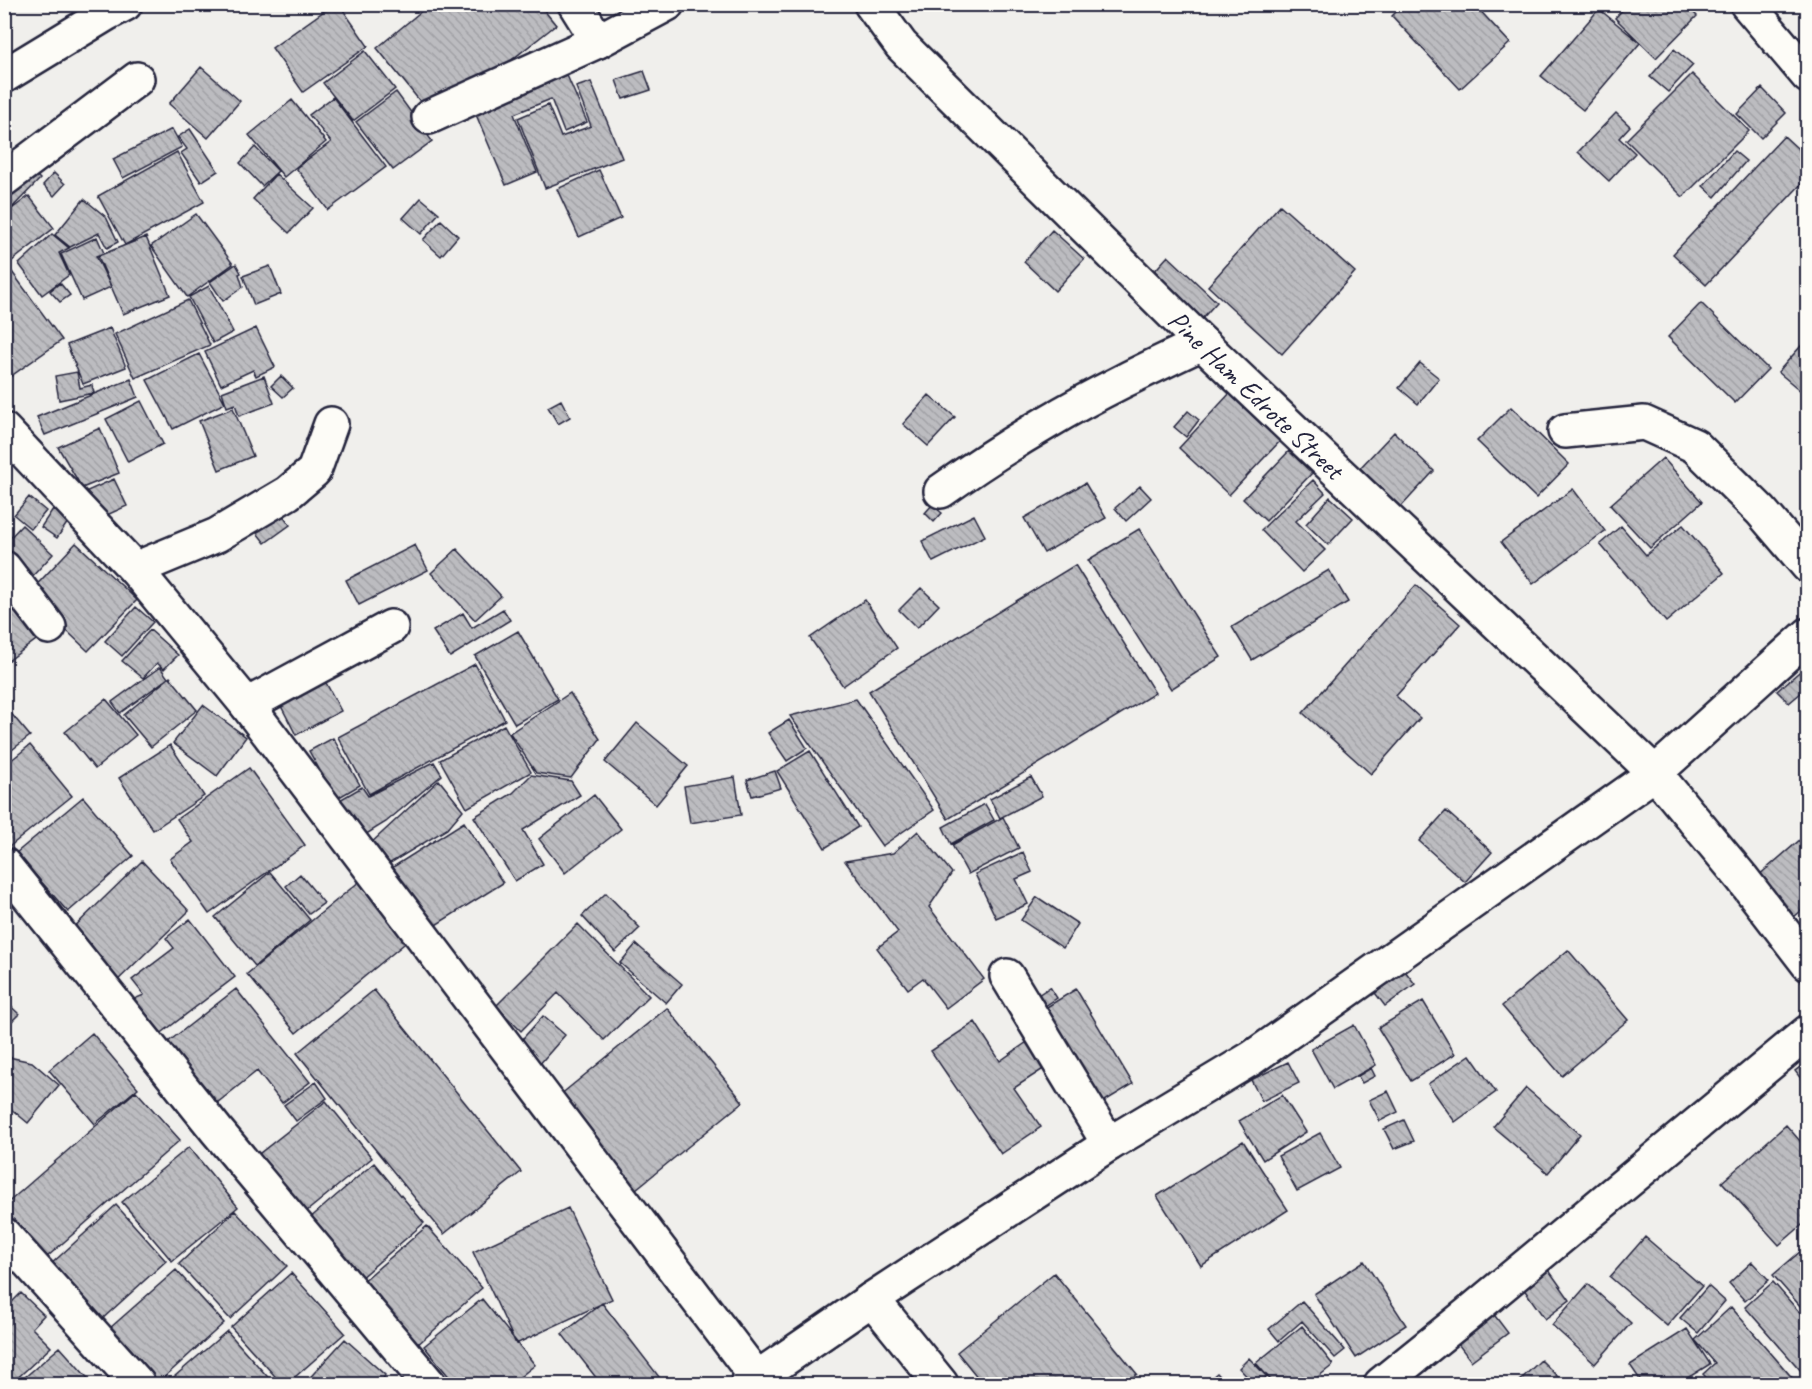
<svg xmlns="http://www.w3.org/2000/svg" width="1812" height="1389" font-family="Caveat,sans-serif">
<defs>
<pattern id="building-back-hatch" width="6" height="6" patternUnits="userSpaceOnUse" patternTransform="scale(1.5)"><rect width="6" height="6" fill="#bcbcc0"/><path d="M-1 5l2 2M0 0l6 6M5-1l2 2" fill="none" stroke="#a1a1a6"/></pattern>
</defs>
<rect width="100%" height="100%" fill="#f0efec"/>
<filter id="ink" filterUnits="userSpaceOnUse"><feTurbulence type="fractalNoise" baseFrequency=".0167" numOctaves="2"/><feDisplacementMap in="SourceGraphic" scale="12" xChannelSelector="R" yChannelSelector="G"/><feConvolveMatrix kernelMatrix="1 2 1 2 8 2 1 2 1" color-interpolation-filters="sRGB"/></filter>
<g filter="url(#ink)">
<path fill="url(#building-back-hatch)" stroke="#22223b" stroke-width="1.5" d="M 334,4 L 339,4 L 368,46 L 303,92 L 272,48 Z
M 430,4 L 539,4 L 556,25 L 495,73 L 423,105 L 377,48 Z
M 1404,4 L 1474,4 L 1510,43 L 1460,89 L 1392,16 Z
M 1628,4 L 1685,4 L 1697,16 L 1656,58 L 1615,18 Z
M 1599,9 L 1640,43 L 1583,110 L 1541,76 Z
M 1674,49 L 1693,65 L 1668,92 L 1650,77 Z
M 365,51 L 395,89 L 353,121 L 323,83 Z
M 201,67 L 240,101 L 208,138 L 169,104 Z
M 644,71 L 651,90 L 623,99 L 616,80 Z
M 566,73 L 587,122 L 564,132 L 551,99 L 514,114 L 537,172 L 506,185 L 474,110 Z
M 1692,74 L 1749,131 L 1683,197 L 1626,140 Z
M 591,82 L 622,158 L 545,188 L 518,118 L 548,105 L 561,137 L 591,126 L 576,87 Z
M 1762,88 L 1786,113 L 1761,138 L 1737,114 Z
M 396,92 L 432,141 L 393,170 L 356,122 Z
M 333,97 L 386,167 L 328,210 L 296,168 L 331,142 L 309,115 Z
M 292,100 L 326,142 L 284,177 L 249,135 Z
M 1616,113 L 1630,126 L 1619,138 L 1635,153 L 1609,181 L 1578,152 Z
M 172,129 L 182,147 L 123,178 L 113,159 Z
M 190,129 L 218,171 L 201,182 L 181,153 L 187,149 L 178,137 Z
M 1784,136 L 1808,158 L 1808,177 L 1706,285 L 1673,254 Z
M 255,147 L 278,171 L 262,186 L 240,163 Z
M 1734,151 L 1746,161 L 1715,197 L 1703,186 Z
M 177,152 L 204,202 L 125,245 L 98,196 Z
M 31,170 L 40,179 L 6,214 L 4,212 L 4,198 Z
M 599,170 L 621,218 L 579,237 L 557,189 Z
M 54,173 L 65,184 L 54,196 L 43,185 Z
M 276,174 L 313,208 L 289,233 L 253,199 Z
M 29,196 L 54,228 L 12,261 L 4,252 L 4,215 Z
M 421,198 L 439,213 L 421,234 L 403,218 Z
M 84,199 L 106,217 L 118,242 L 107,248 L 99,233 L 70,247 L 55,235 Z
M 1280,205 L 1355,272 L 1282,354 L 1208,286 Z
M 196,214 L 233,264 L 187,297 L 151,246 Z
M 441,220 L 458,236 L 441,256 L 423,240 Z
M 1052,230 L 1084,259 L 1055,291 L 1024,262 Z
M 52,234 L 69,248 L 59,253 L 69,275 L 42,295 L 19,264 Z
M 97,237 L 104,253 L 96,256 L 111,287 L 82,300 L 61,254 Z
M 146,237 L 170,295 L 123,314 L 98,256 Z
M 1168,256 L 1217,302 L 1200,321 L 1150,276 Z
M 4,261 L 62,340 L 4,381 Z
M 236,264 L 241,273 L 239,274 L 243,287 L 223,301 L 210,282 Z
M 270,266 L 281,294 L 254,305 L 243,276 Z
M 60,283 L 70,295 L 60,302 L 50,291 Z
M 209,286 L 233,332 L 213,343 L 189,297 Z
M 188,300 L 210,345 L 135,378 L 115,334 Z
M 1701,303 L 1768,369 L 1735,403 L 1668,337 Z
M 110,328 L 126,367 L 83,384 L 67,345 Z
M 256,328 L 275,367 L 256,376 L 253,370 L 221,385 L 205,352 Z
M 1808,338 L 1808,397 L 1778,372 Z
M 199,354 L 225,403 L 173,429 L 147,380 Z
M 1420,363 L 1439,378 L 1418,404 L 1399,388 Z
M 77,372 L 80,388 L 92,385 L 94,393 L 59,400 L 55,376 Z
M 264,376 L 274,403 L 239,416 L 235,404 L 227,407 L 222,392 Z
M 281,376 L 293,388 L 283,397 L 271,386 Z
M 131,379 L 138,397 L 45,435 L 37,417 Z
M 1231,392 L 1282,439 L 1229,495 L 1179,448 Z
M 929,395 L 955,417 L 928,446 L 903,424 Z
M 561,400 L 570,417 L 558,424 L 548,407 Z
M 141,401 L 163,444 L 128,462 L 106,419 Z
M 1511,407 L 1569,464 L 1536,498 L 1477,441 Z
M 233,408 L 253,456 L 219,470 L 199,421 Z
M 1188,411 L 1199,420 L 1186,437 L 1174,427 Z
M 100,428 L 119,473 L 82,488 L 58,447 Z
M 1394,432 L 1434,471 L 1401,507 L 1360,468 Z
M 1289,451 L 1312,473 L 1266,521 L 1243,499 Z
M 1663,458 L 1702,502 L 1650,548 L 1610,505 Z
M 114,479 L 127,506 L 98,519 L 85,492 Z
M 1313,480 L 1325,493 L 1296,521 L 1325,550 L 1302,572 L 1261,530 Z
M 1085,483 L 1106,518 L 1044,553 L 1024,518 Z
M 1140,486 L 1151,498 L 1126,521 L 1115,508 Z
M 1573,489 L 1605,531 L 1533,584 L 1501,542 Z
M 29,497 L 46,511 L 31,529 L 14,515 Z
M 1330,497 L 1353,518 L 1328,545 L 1306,524 Z
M 932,505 L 942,513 L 934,522 L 925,513 Z
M 53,509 L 70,519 L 57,538 L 41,527 Z
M 279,509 L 290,525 L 265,543 L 253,528 Z
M 974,515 L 985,536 L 933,562 L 922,541 Z
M 22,525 L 53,554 L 28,581 L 4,558 L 4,544 Z
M 1683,525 L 1724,573 L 1666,622 L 1600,544 L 1621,526 L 1646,555 Z
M 1139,529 L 1221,657 L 1171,689 L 1088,560 Z
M 76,543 L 137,600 L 88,651 L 28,594 Z
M 415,545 L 428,570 L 359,605 L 346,580 Z
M 457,549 L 501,596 L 475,620 L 431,573 Z
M 1075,565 L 1155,693 L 948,819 L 869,691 Z
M 1329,570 L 1348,602 L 1252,660 L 1232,627 Z
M 1416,585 L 1460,624 L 1396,696 L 1420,718 L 1371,774 L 1303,713 Z
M 921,588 L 939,605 L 917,628 L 899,610 Z
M 4,598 L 36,640 L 4,664 Z
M 865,600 L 897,648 L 843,686 L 810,638 Z
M 136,607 L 153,622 L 122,656 L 105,641 Z
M 503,609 L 510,620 L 450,657 L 433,631 L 463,613 L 472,628 Z
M 150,630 L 178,655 L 164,669 L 157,663 L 143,678 L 122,661 Z
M 518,631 L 558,699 L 515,724 L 475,656 Z
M 475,664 L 505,720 L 369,794 L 338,737 Z
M 160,667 L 168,678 L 120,713 L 112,702 Z
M 1805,667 L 1808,670 L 1808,687 L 1789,703 L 1777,691 Z
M 170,677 L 197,710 L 151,747 L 124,715 Z
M 324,679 L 341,711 L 296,735 L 279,702 Z
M 570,693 L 600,739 L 571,778 L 536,773 L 510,733 Z
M 106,699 L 136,735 L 95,769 L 65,732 Z
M 856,699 L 934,810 L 882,846 L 790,716 Z
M 4,705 L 30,736 L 4,756 Z
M 203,705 L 246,737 L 217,776 L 173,743 Z
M 789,720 L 807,748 L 787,761 L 768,733 Z
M 637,723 L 688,766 L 656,805 L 605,762 Z
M 504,725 L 531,772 L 467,808 L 440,760 Z
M 333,738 L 360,785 L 336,799 L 309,751 Z
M 30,745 L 72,796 L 4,851 L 4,766 Z
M 170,745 L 204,796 L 153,830 L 119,778 Z
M 810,751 L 858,827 L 825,848 L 777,771 Z
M 434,762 L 442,775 L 386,822 L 360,838 L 338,801 L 362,787 L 368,796 Z
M 249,768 L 305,845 L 209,914 L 170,859 L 193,842 L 177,819 Z
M 775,771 L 781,788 L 752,796 L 747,780 Z
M 531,775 L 571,781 L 580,795 L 523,830 L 543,864 L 515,881 L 474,817 L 513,793 Z
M 735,777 L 741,815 L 690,823 L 684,786 Z
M 1031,777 L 1042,796 L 1000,818 L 990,799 Z
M 439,780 L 463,810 L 447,829 L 387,865 L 370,844 Z
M 594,795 L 621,829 L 565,873 L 539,839 Z
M 83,797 L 133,856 L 68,912 L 16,853 Z
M 985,804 L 994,820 L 951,844 L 943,827 Z
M 1446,811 L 1492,852 L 1465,882 L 1419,841 Z
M 1003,817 L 1019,848 L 968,874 L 952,845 Z
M 464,822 L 503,883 L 431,928 L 393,867 Z
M 918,831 L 952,873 L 929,907 L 984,979 L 946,1008 L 923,978 L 908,989 L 877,948 L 898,932 L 845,861 L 893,853 Z
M 1808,833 L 1808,905 L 1794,917 L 1758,876 Z
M 1023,852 L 1032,872 L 1016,879 L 1028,904 L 996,918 L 975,874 Z
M 142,861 L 189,911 L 113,985 L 65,936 Z
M 270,872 L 310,920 L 255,966 L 215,917 Z
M 300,874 L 324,903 L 309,914 L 286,886 Z
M 360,881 L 409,940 L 296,1033 L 247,974 Z
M 606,893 L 640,928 L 615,952 L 582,916 Z
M 1037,897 L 1078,924 L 1063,948 L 1021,920 Z
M 190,919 L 235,977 L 155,1038 L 127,1002 L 144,995 L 132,980 L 174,948 L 166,938 Z
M 578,924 L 649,996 L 604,1040 L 558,993 L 521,1031 L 496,1006 Z
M 636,944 L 682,984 L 666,1003 L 620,963 Z
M 1568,950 L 1628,1020 L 1562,1076 L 1502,1006 Z
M 1399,963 L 1415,984 L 1385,1006 L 1369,985 Z
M 1050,987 L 1057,998 L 1039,1010 L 1032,999 Z
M 236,989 L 310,1082 L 282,1103 L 257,1071 L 217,1103 L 168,1042 Z
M 1076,989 L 1133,1084 L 1100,1104 L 1042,1010 Z
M 374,990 L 521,1172 L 444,1234 L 297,1053 Z
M 4,1000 L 19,1014 L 4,1029 Z
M 1423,1001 L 1455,1054 L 1411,1081 L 1378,1028 Z
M 667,1008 L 743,1102 L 636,1189 L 560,1095 Z
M 543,1016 L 565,1035 L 538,1066 L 516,1046 Z
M 975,1022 L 1000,1061 L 1030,1040 L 1048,1066 L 1014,1088 L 1041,1127 L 1001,1154 L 931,1051 Z
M 1354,1025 L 1376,1065 L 1333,1089 L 1311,1049 Z
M 92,1033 L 138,1088 L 95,1124 L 49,1070 Z
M 1470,1055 L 1496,1092 L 1455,1122 L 1428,1084 Z
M 4,1056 L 32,1062 L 59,1085 L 28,1123 L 4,1103 Z
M 1808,1061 L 1808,1088 L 1795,1071 Z
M 1288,1062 L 1299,1083 L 1262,1101 L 1251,1080 Z
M 1371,1068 L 1375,1076 L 1362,1083 L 1358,1076 Z
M 316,1082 L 327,1098 L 296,1121 L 284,1105 Z
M 1526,1088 L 1580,1134 L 1548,1173 L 1493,1127 Z
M 136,1091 L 180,1140 L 47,1257 L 4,1209 L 4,1206 Z
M 1388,1091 L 1398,1112 L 1380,1121 L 1369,1100 Z
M 1282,1095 L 1306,1132 L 1263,1160 L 1239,1121 Z
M 326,1101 L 372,1158 L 296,1220 L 250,1161 Z
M 1404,1120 L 1414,1141 L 1394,1149 L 1384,1129 Z
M 1786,1125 L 1808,1150 L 1808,1220 L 1779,1245 L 1722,1182 Z
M 1320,1133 L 1340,1168 L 1297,1191 L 1278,1156 Z
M 1243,1141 L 1288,1210 L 1201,1266 L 1157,1196 Z
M 189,1147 L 238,1207 L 172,1261 L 122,1202 Z
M 374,1163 L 424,1223 L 352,1285 L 302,1225 Z
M 116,1205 L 166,1261 L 100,1321 L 50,1265 Z
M 568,1208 L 612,1299 L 516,1344 L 473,1252 Z
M 235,1211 L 287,1266 L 230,1319 L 179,1264 Z
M 427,1226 L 482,1288 L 416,1346 L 361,1283 Z
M 1645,1237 L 1702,1286 L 1667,1326 L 1610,1277 Z
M 1808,1245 L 1808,1315 L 1773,1275 Z
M 1364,1261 L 1406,1325 L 1356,1358 L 1314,1294 Z
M 1752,1262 L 1769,1280 L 1745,1301 L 1729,1283 Z
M 1548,1269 L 1570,1300 L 1545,1319 L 1523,1288 Z
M 176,1270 L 224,1323 L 159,1382 L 110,1328 Z
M 291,1273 L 345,1333 L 287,1384 L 282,1384 L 231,1327 Z
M 1054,1273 L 1137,1374 L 1124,1384 L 983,1384 L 957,1352 Z
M 1773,1282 L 1808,1322 L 1808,1379 L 1745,1307 Z
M 1588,1284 L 1631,1323 L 1595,1364 L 1552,1325 Z
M 1708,1286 L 1725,1301 L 1698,1333 L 1680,1318 Z
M 21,1293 L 44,1315 L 32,1328 L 51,1347 L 11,1384 L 4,1384 L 4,1310 Z
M 482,1299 L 535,1365 L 511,1384 L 455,1384 L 424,1346 Z
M 1302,1301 L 1345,1350 L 1335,1358 L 1302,1321 L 1279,1341 L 1269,1329 Z
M 602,1303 L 663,1382 L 660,1384 L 601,1384 L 562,1334 Z
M 1731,1307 L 1795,1381 L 1791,1384 L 1712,1384 L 1703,1374 L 1715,1363 L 1695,1340 Z
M 1489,1308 L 1508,1333 L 1471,1361 L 1452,1336 Z
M 1302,1326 L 1333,1365 L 1309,1384 L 1274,1384 L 1256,1363 Z
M 1687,1329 L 1710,1364 L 1678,1384 L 1643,1384 L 1630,1365 Z
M 227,1331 L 274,1384 L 168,1384 L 167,1383 Z
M 345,1339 L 385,1375 L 381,1384 L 304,1384 Z
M 60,1347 L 93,1384 L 17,1384 Z
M 1249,1358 L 1267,1377 L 1259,1384 L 1254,1384 L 1239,1368 Z
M 1541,1360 L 1565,1384 L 1516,1384 Z
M 1217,1373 L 1227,1384 L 1204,1384 Z"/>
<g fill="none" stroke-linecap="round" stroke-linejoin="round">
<defs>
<g id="minor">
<path d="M 575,4 L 598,41"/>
<path id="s1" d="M 871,4 L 901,45 L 1202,343 L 1655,773 L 1742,878 L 1808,964"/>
<path d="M 1747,4 L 1808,76"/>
<path d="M 4,76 L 106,14 L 125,4"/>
<path d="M 429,117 L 598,41 L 667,4"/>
<path d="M 4,179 L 137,79"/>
<path d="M 4,430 L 135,569 L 247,705 L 757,1378"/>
<path d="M 1565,431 L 1644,423 L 1695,446 L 1761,511 L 1808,566"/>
<path d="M 941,491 C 975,467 1010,444 1046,423 C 1096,393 1149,368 1202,343"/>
<path d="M 4,568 L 49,627"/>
<path d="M 135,569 L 217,535 L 288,493 L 314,471 L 331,424"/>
<path d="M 247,705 L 391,627"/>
<path d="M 4,865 L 217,1131 L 429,1384"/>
<path d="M 1007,976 L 1109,1144"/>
<path d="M 4,1235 L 138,1384"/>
<path d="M 872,1299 L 941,1384"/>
<path d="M 748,1384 L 872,1299 L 1109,1144 L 1252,1058 L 1655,773 L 1808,635"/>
<path d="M 1381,1384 L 1468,1314 L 1808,1032"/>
</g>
</defs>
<use href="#minor" stroke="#22223b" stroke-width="38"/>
<use href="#minor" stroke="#fdfcf7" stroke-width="33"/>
</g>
</g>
<g text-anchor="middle" stroke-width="4.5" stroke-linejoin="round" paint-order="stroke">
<g font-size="28" fill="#22223b" stroke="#fdfcf7">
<text dy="10" stroke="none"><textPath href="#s1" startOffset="549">Pine Ham Edrote Street</textPath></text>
</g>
</g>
<rect width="1812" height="1389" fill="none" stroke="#fdfcf7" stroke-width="24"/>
<rect x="12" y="12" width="1788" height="1365" fill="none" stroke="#22223b" stroke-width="2" filter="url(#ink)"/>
</svg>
